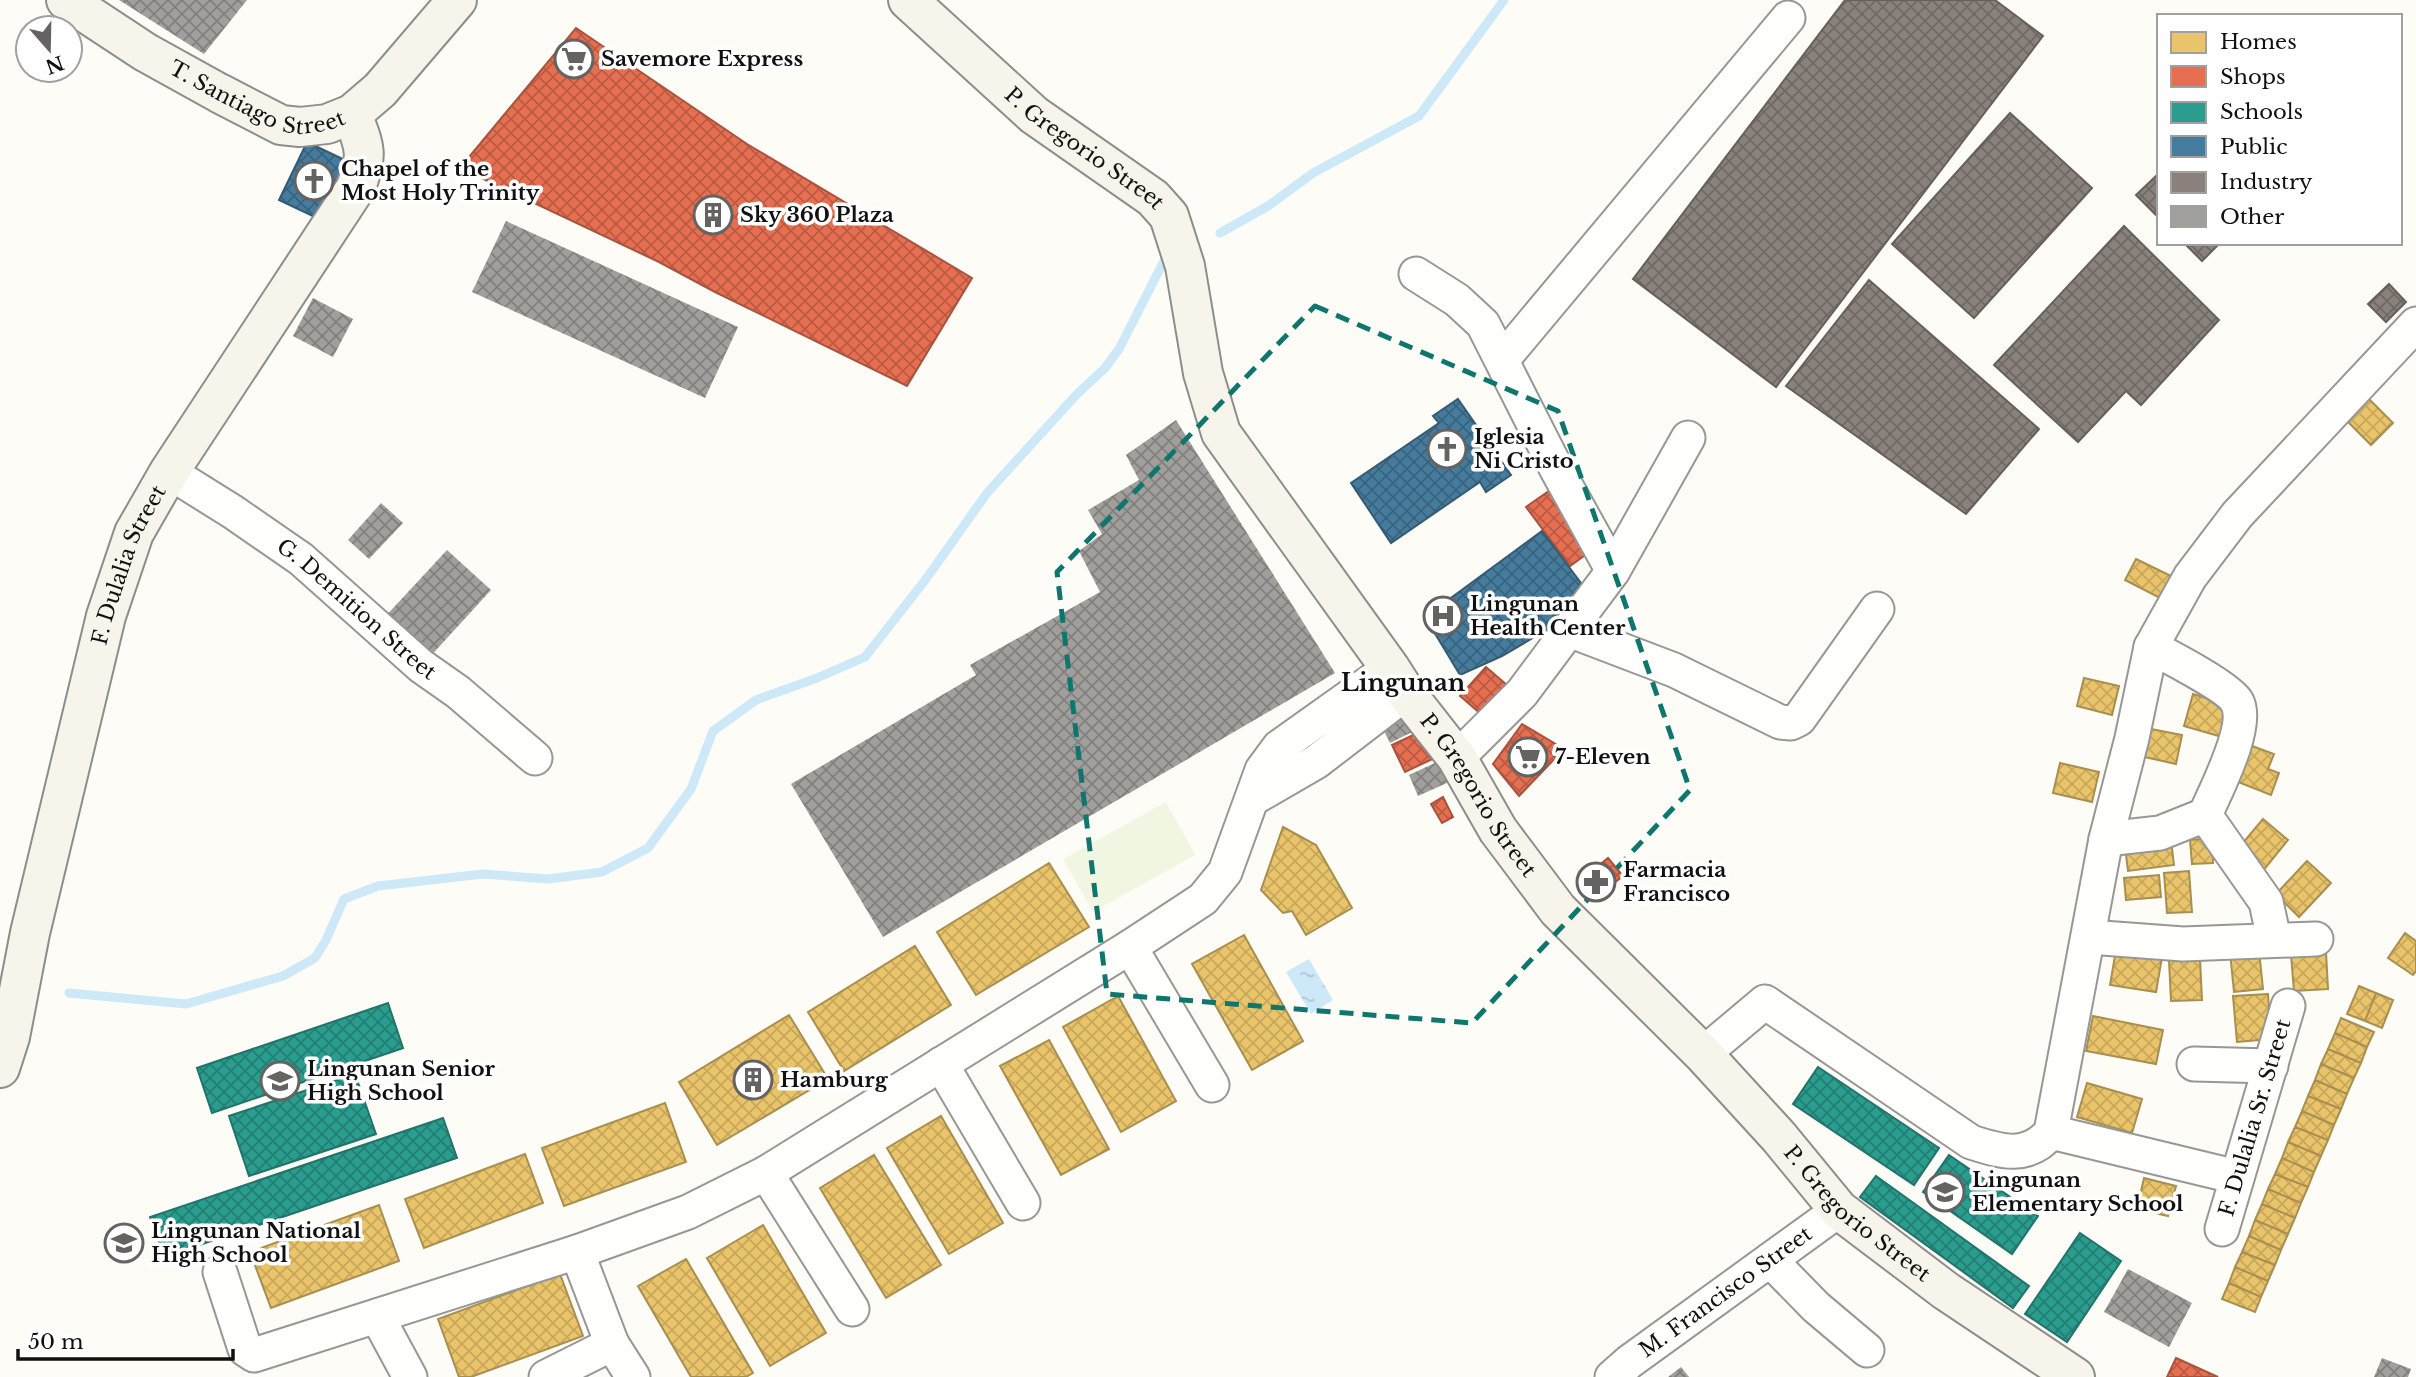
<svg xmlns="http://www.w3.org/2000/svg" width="2416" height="1377" font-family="'Libre Baskerville',serif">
<defs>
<pattern id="water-ripples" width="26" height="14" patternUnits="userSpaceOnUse" patternTransform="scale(1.75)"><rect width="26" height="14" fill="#cde8f7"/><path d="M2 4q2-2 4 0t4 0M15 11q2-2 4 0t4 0" fill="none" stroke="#afc6d3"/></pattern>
<pattern id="homes-cross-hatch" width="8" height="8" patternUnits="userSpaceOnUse" patternTransform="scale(1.75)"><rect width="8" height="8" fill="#e9c46a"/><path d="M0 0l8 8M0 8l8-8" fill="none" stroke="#c7a75b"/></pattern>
<pattern id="shops-cross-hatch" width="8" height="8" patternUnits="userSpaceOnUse" patternTransform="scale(1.75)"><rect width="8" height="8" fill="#e76f51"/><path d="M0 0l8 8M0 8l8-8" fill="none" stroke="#ba5a42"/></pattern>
<pattern id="schools-cross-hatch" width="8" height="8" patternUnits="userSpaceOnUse" patternTransform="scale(1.75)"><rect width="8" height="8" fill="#2a9d8f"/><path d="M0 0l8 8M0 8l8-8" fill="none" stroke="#237f73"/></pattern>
<pattern id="public-cross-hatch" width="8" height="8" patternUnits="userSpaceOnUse" patternTransform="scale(1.75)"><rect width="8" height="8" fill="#457b9d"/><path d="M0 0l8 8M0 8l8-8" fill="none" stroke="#38637f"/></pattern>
<pattern id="industry-cross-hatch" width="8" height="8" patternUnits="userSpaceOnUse" patternTransform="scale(1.75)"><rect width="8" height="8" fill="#8a817c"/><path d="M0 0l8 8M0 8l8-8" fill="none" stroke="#6f6864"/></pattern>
<pattern id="building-cross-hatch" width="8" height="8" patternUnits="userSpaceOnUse" patternTransform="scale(1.75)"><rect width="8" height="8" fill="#a19f9c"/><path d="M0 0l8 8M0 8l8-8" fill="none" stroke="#82807e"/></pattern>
</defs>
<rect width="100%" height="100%" fill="#fdfcf7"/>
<path fill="#f0f6e1" d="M 1166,802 L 1195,855 L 1093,912 L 1063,859 Z"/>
<path fill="url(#water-ripples)" d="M 1309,959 L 1333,1000 L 1311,1014 L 1286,972 Z"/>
<path fill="url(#homes-cross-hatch)" stroke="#a88e4f" stroke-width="2" d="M 2368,398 L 2393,423 L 2371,445 L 2346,420 Z
M 2136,559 L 2171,576 L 2160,598 L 2125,580 Z
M 2084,678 L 2119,686 L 2112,715 L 2077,706 Z
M 2193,694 L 2219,702 L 2226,717 L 2222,737 L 2184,726 Z
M 2146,728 L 2182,735 L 2176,764 L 2140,756 Z
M 2252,746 L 2274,754 L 2268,769 L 2279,773 L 2271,795 L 2238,782 Z
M 2060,763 L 2099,772 L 2092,802 L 2053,793 Z
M 2263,819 L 2288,840 L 2262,872 L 2236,851 Z
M 1283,827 L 1316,845 L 1352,908 L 1306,935 L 1292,911 L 1283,913 L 1261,890 Z
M 2212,838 L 2213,863 L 2192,864 L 2190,840 Z
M 2171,840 L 2174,865 L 2128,871 L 2125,846 Z
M 2307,861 L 2331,883 L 2299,917 L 2276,894 Z
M 1049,863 L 1089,927 L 976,995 L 937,932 Z
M 2189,871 L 2192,912 L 2167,913 L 2164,873 Z
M 2159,875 L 2161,897 L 2126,900 L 2124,878 Z
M 2405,933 L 2416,941 L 2416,971 L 2413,975 L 2388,958 Z
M 1244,935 L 1303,1041 L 1252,1070 L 1192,964 Z
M 915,946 L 951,1005 L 844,1071 L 808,1012 Z
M 2116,950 L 2162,957 L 2156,992 L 2110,985 Z
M 2259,950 L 2263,989 L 2234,992 L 2230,952 Z
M 2326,952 L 2328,989 L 2294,991 L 2291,955 Z
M 2200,959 L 2202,1000 L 2171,1001 L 2169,960 Z
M 2359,986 L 2376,993 L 2365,1021 L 2347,1014 Z
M 2376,993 L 2393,1000 L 2382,1028 L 2365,1021 Z
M 2268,994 L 2271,1039 L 2237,1042 L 2233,996 Z
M 1118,996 L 1176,1101 L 1121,1132 L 1063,1027 Z
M 789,1015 L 828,1079 L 717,1145 L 679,1082 Z
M 2093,1016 L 2163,1030 L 2156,1064 L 2086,1051 Z
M 2341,1018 L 2374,1032 L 2367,1047 L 2335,1033 Z
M 2335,1033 L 2367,1047 L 2361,1063 L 2328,1049 Z
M 1049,1040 L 1109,1149 L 1061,1175 L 1000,1066 Z
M 2328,1049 L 2361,1063 L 2354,1078 L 2321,1064 Z
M 2321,1064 L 2354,1078 L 2347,1094 L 2315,1080 Z
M 2315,1080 L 2347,1094 L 2341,1109 L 2308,1096 Z
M 2087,1083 L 2142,1099 L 2132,1133 L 2077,1117 Z
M 2308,1096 L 2341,1109 L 2334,1125 L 2302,1111 Z
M 665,1103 L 686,1162 L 564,1206 L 542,1148 Z
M 2302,1111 L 2334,1125 L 2328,1140 L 2295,1127 Z
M 941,1116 L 1003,1223 L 949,1254 L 887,1148 Z
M 2295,1127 L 2328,1140 L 2321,1156 L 2288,1142 Z
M 2288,1142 L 2321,1156 L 2314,1172 L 2282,1158 Z
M 525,1154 L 543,1203 L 424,1248 L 405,1199 Z
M 874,1155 L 941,1265 L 886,1298 L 820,1188 Z
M 2282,1158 L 2314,1172 L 2308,1187 L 2275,1174 Z
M 2275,1174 L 2308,1187 L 2301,1203 L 2268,1189 Z
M 2144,1178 L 2176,1186 L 2168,1216 L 2137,1209 Z
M 2268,1189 L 2301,1203 L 2295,1218 L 2262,1204 Z
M 2262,1204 L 2295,1218 L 2288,1234 L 2255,1220 Z
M 379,1205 L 399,1261 L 271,1308 L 250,1252 Z
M 2255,1220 L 2288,1234 L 2281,1250 L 2249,1236 Z
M 763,1225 L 826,1333 L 770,1366 L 707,1258 Z
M 2249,1236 L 2281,1250 L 2275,1265 L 2242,1252 Z
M 2242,1252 L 2275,1265 L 2268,1281 L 2235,1267 Z
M 686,1259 L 753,1373 L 746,1377 L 691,1377 L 638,1286 Z
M 2235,1267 L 2268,1281 L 2261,1297 L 2229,1283 Z
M 560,1274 L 583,1336 L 471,1377 L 459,1377 L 438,1319 Z
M 2229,1283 L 2261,1297 L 2255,1312 L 2222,1299 Z"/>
<path fill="url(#shops-cross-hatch)" stroke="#a7533e" stroke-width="2" d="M 576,28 L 747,144 L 972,278 L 907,386 L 715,292 L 659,262 L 460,168 Z
M 1549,491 L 1592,550 L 1570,566 L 1526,507 Z
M 1486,667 L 1514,691 L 1489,721 L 1460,696 Z
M 1522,724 L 1564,749 L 1519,796 L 1493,764 Z
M 1428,728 L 1441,755 L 1405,772 L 1392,745 Z
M 1443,797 L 1453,817 L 1442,823 L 1431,804 Z
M 1608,858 L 1623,876 L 1600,894 L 1585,877 Z
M 2176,1358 L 2218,1377 L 2167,1377 Z"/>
<path fill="url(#schools-cross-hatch)" stroke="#227369" stroke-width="2" d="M 388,1003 L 403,1048 L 212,1113 L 197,1068 Z
M 1818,1067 L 1939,1148 L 1914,1185 L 1793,1104 Z
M 355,1074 L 376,1134 L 249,1176 L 229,1116 Z
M 443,1118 L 457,1158 L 164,1257 L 150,1217 Z
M 1949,1155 L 2038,1216 L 2012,1254 L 1923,1192 Z
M 1876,1176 L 2029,1286 L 2013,1308 L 1860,1197 Z
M 2080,1233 L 2121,1261 L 2067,1342 L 2025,1314 Z"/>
<path fill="url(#public-cross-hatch)" stroke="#355b73" stroke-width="2" d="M 307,142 L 349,162 L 321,220 L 279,200 Z
M 1458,399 L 1511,475 L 1486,492 L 1480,482 L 1391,543 L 1351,483 L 1439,423 L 1433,416 Z
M 1542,531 L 1581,583 L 1550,628 L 1502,656 L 1460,675 L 1425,617 Z"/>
<path fill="url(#industry-cross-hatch)" stroke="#665f5c" stroke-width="2" d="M 1845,0 L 1995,0 L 2043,36 L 1776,387 L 1633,279 Z
M 2010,113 L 2092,188 L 1974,318 L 1892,244 Z
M 2159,173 L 2159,218 L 2136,195 Z
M 2124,226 L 2219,320 L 2141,405 L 2126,391 L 2078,442 L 1994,365 Z
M 2184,243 L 2220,243 L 2202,261 Z
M 1869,280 L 2039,429 L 1966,514 L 1786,386 Z
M 2389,284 L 2406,302 L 2386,322 L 2368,304 Z"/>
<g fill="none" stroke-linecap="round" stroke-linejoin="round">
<path stroke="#cde8f7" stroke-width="9" d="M 1220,233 L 1268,206 L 1313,173 L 1419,116 L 1504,0
M 69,993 L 186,1004 L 283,976 L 315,958 L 326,940 L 344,899 L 378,886 L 483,874 L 548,879 L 602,872 L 648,848 L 691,789 L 713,731 L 756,700 L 817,678 L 865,657 L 926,579 L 987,493 L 1077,394 L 1105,368 L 1119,349 L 1167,255"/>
</g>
<path fill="url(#building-cross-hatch)" d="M 119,0 L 247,0 L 204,54 Z
M 506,221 L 738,327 L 705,398 L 472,292 Z
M 313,298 L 353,319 L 333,357 L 293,336 Z
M 1176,420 L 1335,673 L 883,937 L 791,784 L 976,675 L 970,665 L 1100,592 L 1079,551 L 1102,534 L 1088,510 L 1139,480 L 1126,455 Z
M 381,503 L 403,523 L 369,559 L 348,540 Z
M 447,550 L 491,590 L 427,660 L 383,619 Z
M 1409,712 L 1418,729 L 1390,743 L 1382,727 Z
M 1439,761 L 1449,782 L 1418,796 L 1409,775 Z
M 2128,1269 L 2192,1303 L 2169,1347 L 2104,1312 Z
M 2382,1358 L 2411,1369 L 2408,1377 L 2374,1377 Z
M 1681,1367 L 1689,1377 L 1668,1377 Z"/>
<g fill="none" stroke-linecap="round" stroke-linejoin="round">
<defs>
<g id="street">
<path d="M 1416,274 L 1457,300 L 1483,324 L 1556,468 L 1613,571"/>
<path d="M 1502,360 L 1788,18"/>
<path id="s1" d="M 169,472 L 233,512 L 301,559 L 421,666 L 458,692 L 535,758"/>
<path d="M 1569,630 L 1674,670 L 1780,722 L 1791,723 L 1799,719 L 1877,609"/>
<path d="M 1457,758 L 1522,693 L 1613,571 L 1688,438"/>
<path d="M 1252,799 L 1316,762 L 1406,693"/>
<path d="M 2205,815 L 2266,902 L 2274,939"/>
<path d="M 2106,839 L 2160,833 L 2205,815 C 2215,792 2250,726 2237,702 C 2230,688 2168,656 2151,647"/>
<path d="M 2089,937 L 2183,944 L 2316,939"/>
<path d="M 1130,947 L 1212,1085"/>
<path d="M 1703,1054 L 1765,1002 L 1971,1142 C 2002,1152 2028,1160 2051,1132 L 2106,839 L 2132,738 L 2151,647 L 2190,577 L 2237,515 L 2416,324"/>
<path d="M 941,1064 L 1023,1203"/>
<path d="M 2194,1064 L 2271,1066"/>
<path d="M 2051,1132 L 2237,1177"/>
<path d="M 766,1173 L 852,1309"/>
<path id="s2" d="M 2222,1229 L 2288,1006"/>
<path d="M 577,1252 L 612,1344 L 633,1377"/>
<path d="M 1770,1260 L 1816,1307 L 1867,1350"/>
<path d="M 220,1272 L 245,1349 L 254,1355 L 577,1252 L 688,1212 L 766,1173 L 1130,947 L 1203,899 L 1225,872 L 1262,770 L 1279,747 L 1390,668"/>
<path d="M 377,1316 L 410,1377"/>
<path d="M 546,1377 L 612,1344"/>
<path id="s3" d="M 1612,1377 L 1629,1362 L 1839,1210"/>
</g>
<g id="secondary">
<path id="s4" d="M 66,0 L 145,52 L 219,93 L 281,125 L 300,127 L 327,124 L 352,114 L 380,90 L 457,0"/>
<path id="s5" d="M 908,0 L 1034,115 L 1153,198 L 1169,216 L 1185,266 L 1203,373 L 1221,433 L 1390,668 L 1406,693 L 1457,758 L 1498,830 L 1558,910 L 1703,1054 L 1779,1137 L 1839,1210 L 1946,1291 L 2075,1377"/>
<path id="s6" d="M 0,1068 L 10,1037 L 30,933 L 106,616 L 134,533 L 169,472 L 355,189 C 369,156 365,147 352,114"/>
</g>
</defs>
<use href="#street" stroke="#979795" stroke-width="37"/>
<use href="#secondary" stroke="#8e8d8b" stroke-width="42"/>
<use href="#street" stroke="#fffffe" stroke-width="33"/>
<use href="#secondary" stroke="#f6f4eb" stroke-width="38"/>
</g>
<path fill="none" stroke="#0f766e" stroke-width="5" stroke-dasharray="14 9" stroke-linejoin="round" d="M 1315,306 L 1558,411 L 1690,790 L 1472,1023 L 1107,994 L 1057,572 Z"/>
<defs>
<symbol id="supermarket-ring" viewBox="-11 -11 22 22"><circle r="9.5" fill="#fff" stroke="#646362" stroke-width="1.5"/><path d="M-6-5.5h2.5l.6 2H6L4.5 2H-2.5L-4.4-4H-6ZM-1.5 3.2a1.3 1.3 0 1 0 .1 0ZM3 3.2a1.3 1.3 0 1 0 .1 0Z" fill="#646362"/></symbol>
<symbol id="church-ring" viewBox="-11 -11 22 22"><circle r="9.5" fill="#fff" stroke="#646362" stroke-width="1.5"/><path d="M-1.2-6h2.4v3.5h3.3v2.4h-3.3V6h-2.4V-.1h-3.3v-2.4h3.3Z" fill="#646362"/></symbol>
<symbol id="building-ring" viewBox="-11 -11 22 22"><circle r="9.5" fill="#fff" stroke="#646362" stroke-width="1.5"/><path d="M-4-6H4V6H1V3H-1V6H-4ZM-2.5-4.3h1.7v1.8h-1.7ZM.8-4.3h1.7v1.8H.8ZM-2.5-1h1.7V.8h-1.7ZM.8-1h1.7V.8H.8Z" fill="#646362"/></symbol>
<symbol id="hospital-ring" viewBox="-11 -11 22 22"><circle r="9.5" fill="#fff" stroke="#646362" stroke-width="1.5"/><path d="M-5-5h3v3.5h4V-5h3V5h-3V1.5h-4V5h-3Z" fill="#646362"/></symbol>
<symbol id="pharmacy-ring" viewBox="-11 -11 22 22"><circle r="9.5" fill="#fff" stroke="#646362" stroke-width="1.5"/><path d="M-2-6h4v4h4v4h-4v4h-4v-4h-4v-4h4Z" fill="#646362"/></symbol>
<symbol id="school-ring" viewBox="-11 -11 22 22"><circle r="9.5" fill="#fff" stroke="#646362" stroke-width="1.5"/><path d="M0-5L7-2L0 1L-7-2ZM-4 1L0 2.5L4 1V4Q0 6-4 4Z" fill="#646362"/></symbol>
</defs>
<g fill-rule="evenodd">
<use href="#supermarket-ring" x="552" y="37" width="44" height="44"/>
<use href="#church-ring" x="292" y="159" width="44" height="44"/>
<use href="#building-ring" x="691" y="193" width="44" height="44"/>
<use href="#church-ring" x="1425" y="427" width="44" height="44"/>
<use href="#hospital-ring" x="1421" y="594" width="44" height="44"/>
<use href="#supermarket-ring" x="1506" y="735" width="44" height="44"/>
<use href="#pharmacy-ring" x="1574" y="860" width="44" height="44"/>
<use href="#building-ring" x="731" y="1058" width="44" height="44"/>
<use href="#school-ring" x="258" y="1059" width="44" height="44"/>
<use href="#school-ring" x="1923" y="1170" width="44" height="44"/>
<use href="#school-ring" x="102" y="1221" width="44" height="44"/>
</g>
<g text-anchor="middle" stroke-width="7" stroke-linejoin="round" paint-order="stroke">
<g font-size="21" font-weight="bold" fill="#111" stroke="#fff" text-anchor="start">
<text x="601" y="66">Savemore Express</text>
<text x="341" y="176">Chapel of the<tspan x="341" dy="24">Most Holy Trinity</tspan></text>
<text x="740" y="222">Sky 360 Plaza</text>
<text x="1474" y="444">Iglesia<tspan x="1474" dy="24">Ni Cristo</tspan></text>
<text x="1470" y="611">Lingunan<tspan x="1470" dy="24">Health Center</tspan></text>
<text x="1555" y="764">7-Eleven</text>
<text x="1623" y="877">Farmacia<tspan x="1623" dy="24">Francisco</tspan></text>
<text x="307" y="1076">Lingunan Senior<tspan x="307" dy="24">High School</tspan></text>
<text x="780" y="1087">Hamburg</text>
<text x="1972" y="1187">Lingunan<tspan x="1972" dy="24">Elementary School</tspan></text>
<text x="151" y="1238">Lingunan National<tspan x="151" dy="24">High School</tspan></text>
</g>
<g font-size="21" fill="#111" stroke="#fff">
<text dy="7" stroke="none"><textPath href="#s4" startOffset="219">T. Santiago Street</textPath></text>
<text dy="7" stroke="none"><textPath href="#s5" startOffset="231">P. Gregorio Street</textPath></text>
<text dy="7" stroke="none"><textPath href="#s6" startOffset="520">F. Dulalia Street</textPath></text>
<text dy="7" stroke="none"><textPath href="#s1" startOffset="233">G. Demition Street</textPath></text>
<text dy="7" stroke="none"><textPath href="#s5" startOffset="1008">P. Gregorio Street</textPath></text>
<text dy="7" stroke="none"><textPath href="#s2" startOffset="116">F. Dulalia Sr. Street</textPath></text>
<text dy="7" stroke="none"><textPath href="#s5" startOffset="1575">P. Gregorio Street</textPath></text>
<text dy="7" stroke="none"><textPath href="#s3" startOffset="142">M. Francisco Street</textPath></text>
</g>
<g font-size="24" font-weight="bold" fill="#111" stroke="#fff">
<text x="1403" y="691">Lingunan</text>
</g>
</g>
<rect x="2157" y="14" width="245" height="231" fill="#ffffff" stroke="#a0a0a0" stroke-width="2"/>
<rect x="2171" y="32" width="35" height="21" fill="#e9c46a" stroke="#a0a0a0" stroke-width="2"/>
<text x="2220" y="49" font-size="21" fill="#111111">Homes</text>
<rect x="2171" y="66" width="35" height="21" fill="#e76f51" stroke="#a0a0a0" stroke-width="2"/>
<text x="2220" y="84" font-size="21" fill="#111111">Shops</text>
<rect x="2171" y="102" width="35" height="21" fill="#2a9d8f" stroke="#a0a0a0" stroke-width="2"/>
<text x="2220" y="119" font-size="21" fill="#111111">Schools</text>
<rect x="2171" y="136" width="35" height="21" fill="#457b9d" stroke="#a0a0a0" stroke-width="2"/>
<text x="2220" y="154" font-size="21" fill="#111111">Public</text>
<rect x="2171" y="172" width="35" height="21" fill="#8a817c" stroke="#a0a0a0" stroke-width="2"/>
<text x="2220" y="189" font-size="21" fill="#111111">Industry</text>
<rect x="2171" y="206" width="35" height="21" fill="#a19f9c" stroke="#a0a0a0" stroke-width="2"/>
<text x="2220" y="224" font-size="21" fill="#111111">Other</text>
<g transform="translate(49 49) rotate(160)"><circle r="33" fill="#ffffff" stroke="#a0a0a0" stroke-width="2"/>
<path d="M0-5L12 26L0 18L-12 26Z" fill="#646362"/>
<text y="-10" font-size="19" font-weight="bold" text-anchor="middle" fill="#111111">N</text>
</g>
<path d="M18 1349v10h215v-10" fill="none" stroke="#111111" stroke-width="3.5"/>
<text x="28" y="1349" font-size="21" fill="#111111" stroke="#ffffff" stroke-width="5" paint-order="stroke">50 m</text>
</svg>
